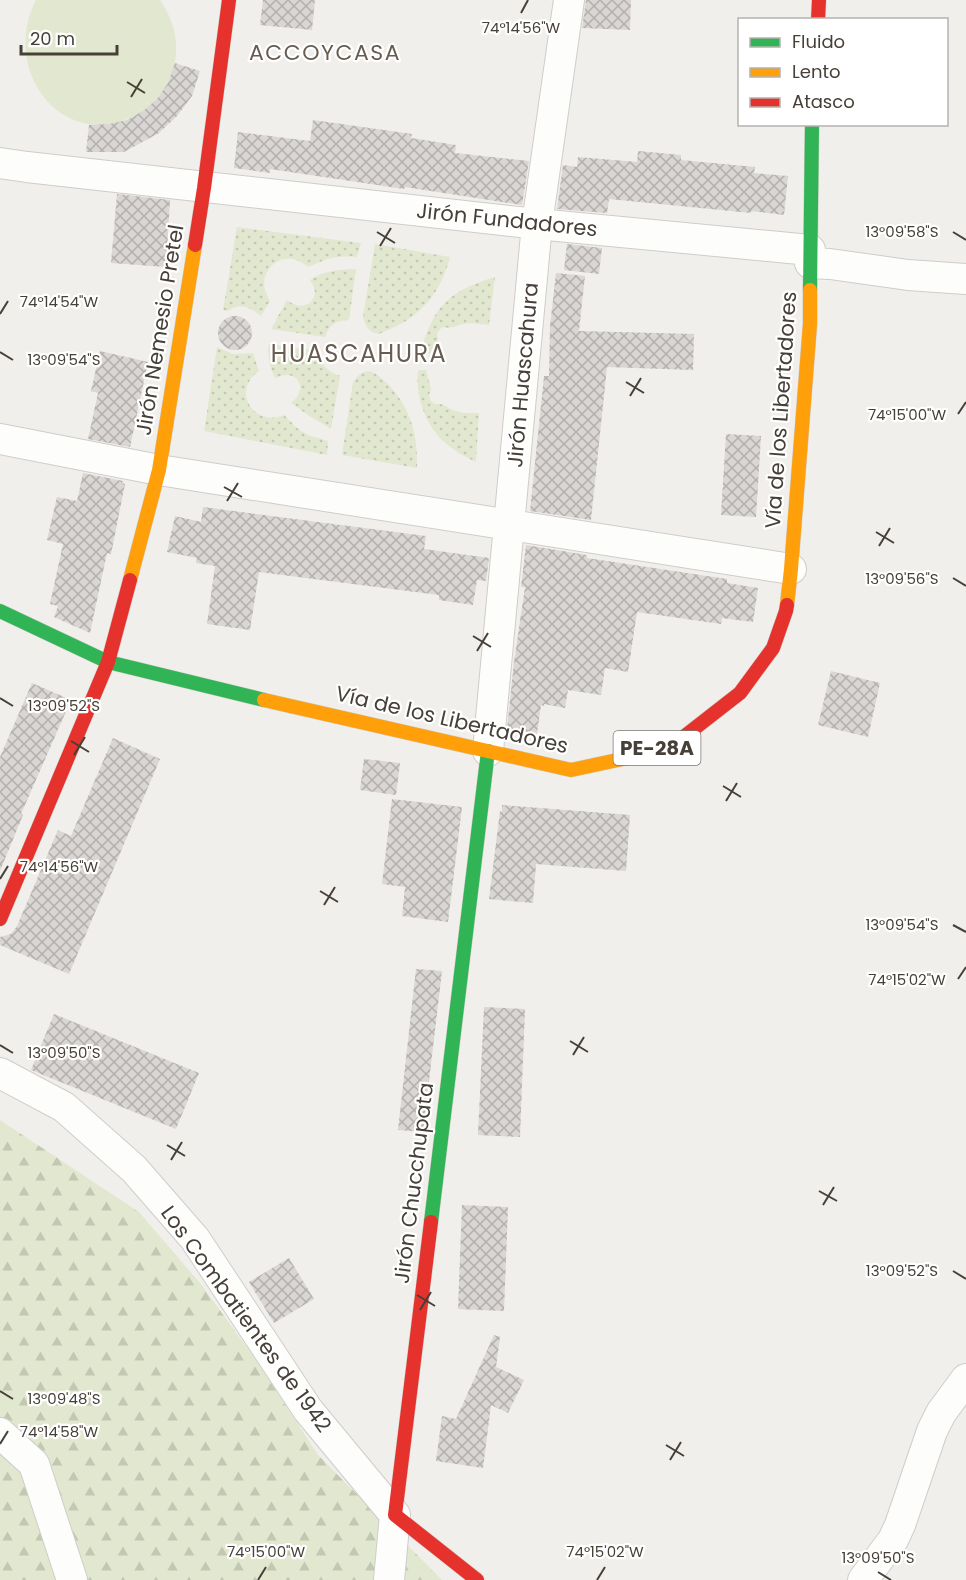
<svg xmlns="http://www.w3.org/2000/svg" width="966" height="1580" font-family="Poppins,sans-serif">
<defs>
<pattern id="forest-firs" width="22" height="20" patternUnits="userSpaceOnUse" patternTransform="scale(1.5)"><rect width="22" height="20" fill="#e1e8cf"/><path d="M5 1l3.5 6h-7zM16 11l3.5 6h-7z" fill="#c2c8b2"/></pattern>
<pattern id="park-dots" width="8" height="8" patternUnits="userSpaceOnUse" patternTransform="scale(1.5)"><rect width="8" height="8" fill="#e1e8cf"/><path d="M2 2h.1M6 6h.1" fill="none" stroke="#c2c8b2" stroke-width="1.8" stroke-linecap="round"/></pattern>
<pattern id="building-cross-hatch" width="8" height="8" patternUnits="userSpaceOnUse" patternTransform="scale(1.5)"><rect width="8" height="8" fill="#d9d6d3"/><path d="M0 0l8 8M0 8l8-8" fill="none" stroke="#b2afac"/></pattern>
</defs>
<rect width="100%" height="100%" fill="#f1efec"/>
<path fill="#e1e8cf" d="M 36,0 L 160,0 C 175,22 181,47 172,73 C 166,90 154,105 138,114 C 62,155 0,70 36,0 Z"/>
<path fill="url(#forest-firs)" d="M 0,1120 L 139,1212 L 200,1283 L 254,1357 L 318,1455 L 442,1580 L 0,1580 Z"/>
<path fill="url(#park-dots)" d="M 237,227 L 361,243 L 357,257 C 335,255 328,258 308,267 C 283,244 251,273 270,301 L 261,316 C 253,310 244,303 233,308 C 225,312 232,311 223,310 Z
M 375,244 L 450,257 C 439,298 418,319 379,334 C 369,333 365,326 363,317 Z
M 356,269 L 349,320 C 336,320 329,325 325,337 L 271,329 L 287,300 C 295,307 302,307 310,303 C 317,294 316,289 310,280 C 326,270 337,270 356,269 Z
M 495,277 L 489,325 C 481,324 472,322 463,324 C 455,326 452,329 444,327 L 440,329 L 437,334 L 438,340 L 430,354 L 421,351 C 434,304 450,291 495,277 Z
M 269,344 L 320,351 C 321,365 327,371 340,376 L 331,429 L 308,415 L 291,403 C 310,388 297,367 275,378 C 270,367 267,357 269,344 Z
M 217,347 L 233,354 L 253,353 L 259,371 C 231,390 253,428 284,415 L 297,428 L 308,435 L 328,441 L 327,455 L 204,431 Z
M 418,370 L 426,370 L 431,389 L 429,395 L 431,401 L 435,404 C 443,403 446,407 453,410 C 461,414 470,413 479,413 L 476,462 C 468,458 459,454 452,448 C 427,431 415,399 418,370 Z
M 370,371 C 378,374 383,380 389,385 C 411,409 418,436 417,468 L 342,455 L 353,382 C 358,375 361,372 370,371 Z"/>
<path fill="url(#building-cross-hatch)" d="M 263,0 L 315,0 L 312,30 L 260,25 Z
M 586,0 L 631,0 L 630,30 L 582,28 Z
M 175,63 L 200,71 L 192,96 L 177,116 L 159,133 L 124,152 L 86,152 L 89,125 L 109,124 L 127,120 L 143,111 L 157,99 L 168,83 Z
M 313,120 L 412,134 L 411,138 L 456,145 L 455,153 L 529,161 L 522,205 L 405,187 L 404,189 L 270,169 L 270,173 L 234,168 L 238,132 L 310,141 Z
M 638,151 L 681,155 L 681,160 L 755,167 L 754,173 L 788,176 L 784,215 L 751,211 L 751,213 L 609,199 L 607,213 L 557,209 L 563,165 L 577,167 L 578,157 L 637,162 Z
M 117,194 L 170,200 L 166,267 L 111,263 Z
M 567,244 L 602,248 L 599,274 L 564,270 Z
M 556,273 L 585,276 L 579,331 L 694,334 L 693,370 L 607,367 L 591,520 L 530,511 L 544,376 L 549,376 L 550,326 Z
M218 333a17 17 0 1 1 34 0a17 17 0 1 1-34 0Z
M 100,351 L 148,362 L 130,447 L 88,439 L 98,393 L 91,391 Z
M 726,434 L 761,436 L 756,517 L 721,515 Z
M 83,473 L 123,481 L 122,483 L 125,484 L 111,554 L 107,553 L 90,633 L 54,617 L 58,606 L 50,604 L 63,544 L 47,540 L 57,497 L 77,501 Z
M 203,507 L 426,536 L 424,549 L 489,558 L 486,581 L 477,580 L 473,605 L 439,600 L 439,595 L 259,572 L 250,630 L 207,624 L 215,566 L 196,563 L 197,558 L 167,552 L 175,516 L 201,522 Z
M 526,545 L 587,555 L 587,558 L 727,579 L 727,583 L 758,588 L 753,622 L 722,618 L 721,624 L 637,612 L 628,672 L 605,668 L 601,695 L 568,690 L 565,708 L 544,704 L 544,706 L 541,705 L 537,734 L 507,729 L 514,662 L 525,587 L 521,587 Z
M 831,671 L 880,683 L 868,737 L 818,725 Z
M 32,683 L 71,700 L 21,814 L 23,815 L 0,871 L 0,757 Z
M 113,738 L 160,759 L 69,974 L 0,945 L 0,937 L 11,934 L 17,926 L 58,830 L 71,836 Z
M 364,759 L 400,763 L 396,795 L 360,790 Z
M 392,799 L 462,807 L 448,922 L 402,916 L 405,887 L 382,884 Z
M 502,805 L 630,815 L 626,871 L 536,864 L 533,903 L 489,899 L 500,811 L 502,812 Z
M 416,969 L 442,971 L 423,1132 L 398,1130 Z
M 484,1007 L 525,1009 L 520,1137 L 478,1135 Z
M 54,1014 L 199,1073 L 176,1129 L 31,1070 Z
M 462,1205 L 508,1207 L 504,1311 L 458,1309 Z
M 289,1258 L 314,1299 L 274,1323 L 249,1282 Z
M 494,1335 L 500,1337 L 496,1367 L 524,1380 L 508,1413 L 491,1405 L 483,1468 L 436,1461 L 442,1416 L 456,1419 Z"/>
<g fill="none" stroke-linecap="round" stroke-linejoin="round">
<defs>
<path id="street" d="M 0,163 L 27,167 L 537,224 L 810,250
M 810,263 L 830,264 L 908,275 L 966,279
M 0,439 L 159,470 L 791,569
M 488,751 L 537,224 L 569,0
M 0,1073 L 64,1107 L 134,1169 L 195,1239 L 308,1410 L 395,1515 L 389,1580
M 0,1433 L 34,1464 L 72,1580
M 863,1580 L 893,1540 L 900,1525 L 932,1431 L 941,1413 L 966,1379"/>
<path id="fast" d="M 810,290 L 812,124
M 0,611 L 108,662 L 264,700
M 431,1222 L 488,751"/>
<path id="slow" d="M 130,580 L 159,470 L 195,245
M 787,605 L 791,569 L 810,324 L 810,290
M 264,700 L 571,770 L 627,758"/>
<path id="jam" d="M 818,20 L 819,0
M 195,245 L 204,188 L 229,0
M 627,758 L 681,739 L 740,693 L 773,648 L 786,611 L 787,605
M 0,919 L 108,662 L 130,580
M 431,1222 L 395,1515 L 477,1580"/>
</defs>
<use href="#street" stroke="#cfcdca" stroke-width="32"/>
<use href="#fast" stroke="#cfcbc4" stroke-width="15"/>
<use href="#slow" stroke="#cfcbc4" stroke-width="15"/>
<use href="#jam" stroke="#cfcbc4" stroke-width="15"/>
<use href="#street" stroke="#fdfdfc" stroke-width="30"/>
<use href="#fast" stroke="#30b455" stroke-width="14"/>
<use href="#slow" stroke="#ff9f0a" stroke-width="14"/>
<use href="#jam" stroke="#e5322d" stroke-width="14"/>
</g>
<path fill="none" stroke="#474039" stroke-width="2" d="M 521,13 L 528,0M 127,82 L 145,93M 131,97 L 142,79M 377,232 L 395,243M 953,232 L 966,240M 380,246 L 391,228M 0,314 L 8,301M 0,352 L 13,360M 626,382 L 644,393M 630,396 L 641,378M 958,414 L 966,402M 224,487 L 242,497M 227,501 L 238,483M 876,532 L 894,543M 879,546 L 890,528M 953,578 L 966,586M 473,636 L 491,647M 477,651 L 488,633M 0,698 L 13,706M 71,741 L 89,752M 74,755 L 85,737M 723,786 L 741,797M 726,801 L 737,783M 0,879 L 8,866M 320,891 L 338,902M 324,905 L 335,887M 953,925 L 966,932M 958,979 L 966,967M 570,1041 L 588,1052M 0,1045 L 13,1053M 573,1055 L 584,1037M 167,1145 L 185,1156M 171,1160 L 182,1142M 819,1191 L 837,1201M 823,1205 L 834,1187M 953,1271 L 966,1279M 417,1295 L 435,1306M 420,1310 L 431,1292M 0,1391 L 13,1399M 0,1444 L 8,1431M 666,1445 L 684,1456M 670,1460 L 681,1442M 878,1572 L 891,1580M 258,1580 L 266,1567M 597,1580 L 605,1567"/>
<g text-anchor="middle" stroke-width="4.5" stroke-linejoin="round" paint-order="stroke">
<rect fill="#fff" stroke="#7e7974" stroke-width="1.5" x="613.5" y="731" width="87" height="34" rx="4.5"/>
<g font-size="20" font-weight="bold" fill="#474039">
<text x="657" y="755">PE-28A</text>
</g>
<g font-size="21" fill="#474039" stroke="#fff">
<text transform="translate(507 220) rotate(6)" y="7">Jirón Fundadores</text>
<text transform="translate(160 330) rotate(-81)" y="7">Jirón Nemesio Pretel</text>
<text transform="translate(523 375) rotate(-85)" y="7">Jirón Huascahura</text>
<text transform="translate(781 410) rotate(-86)" y="7">Vía de los Libertadores</text>
<text transform="translate(452 720) rotate(13)" y="7">Vía de los Libertadores</text>
<text transform="translate(414 1183) rotate(-83)" y="7">Jirón Chucchupata</text>
<text transform="translate(246 1319) rotate(54)" y="7">Los Combatientes de 1942</text>
</g>
<g font-size="22" letter-spacing="1.5" fill="#685c51" stroke="#fff">
<text x="325" y="60">ACCOYCASA</text>
</g>
<g font-size="24" letter-spacing="1.5" fill="#685c51" stroke="#fff">
<text x="359" y="362">HUASCAHURA</text>
</g>
</g>
<g font-size="15" text-anchor="middle" fill="#474039" stroke="#fff" stroke-width="4.5" stroke-linejoin="round" paint-order="stroke">
<text x="521" y="33">74°14'56"W</text>
<text x="902" y="237">13°09'58"S</text>
<text x="59" y="307">74°14'54"W</text>
<text x="64" y="365">13°09'54"S</text>
<text x="907" y="420">74°15'00"W</text>
<text x="902" y="584">13°09'56"S</text>
<text x="64" y="711">13°09'52"S</text>
<text x="59" y="872">74°14'56"W</text>
<text x="902" y="930">13°09'54"S</text>
<text x="907" y="985">74°15'02"W</text>
<text x="64" y="1058">13°09'50"S</text>
<text x="902" y="1276">13°09'52"S</text>
<text x="64" y="1404">13°09'48"S</text>
<text x="59" y="1437">74°14'58"W</text>
<text x="266" y="1557">74°15'00"W</text>
<text x="605" y="1557">74°15'02"W</text>
<text x="878" y="1563">13°09'50"S</text>
</g>
<rect x="738" y="18" width="210" height="108" fill="#ffffff" stroke="#b5b3b0" stroke-width="1.5"/>
<rect x="750" y="38" width="30" height="9" fill="#30b455" stroke="#b5b3b0" stroke-width="1.5"/>
<text x="792" y="48" font-size="18" fill="#474039">Fluido</text>
<rect x="750" y="68" width="30" height="9" fill="#ff9f0a" stroke="#b5b3b0" stroke-width="1.5"/>
<text x="792" y="78" font-size="18" fill="#474039">Lento</text>
<rect x="750" y="98" width="30" height="9" fill="#e5322d" stroke="#b5b3b0" stroke-width="1.5"/>
<text x="792" y="108" font-size="18" fill="#474039">Atasco</text>
<path d="M21 45v9h96v-9" fill="none" stroke="#474039" stroke-width="3"/>
<text x="30" y="45" font-size="18" fill="#474039" stroke="#ffffff" stroke-width="4.5" paint-order="stroke">20 m</text>
</svg>
